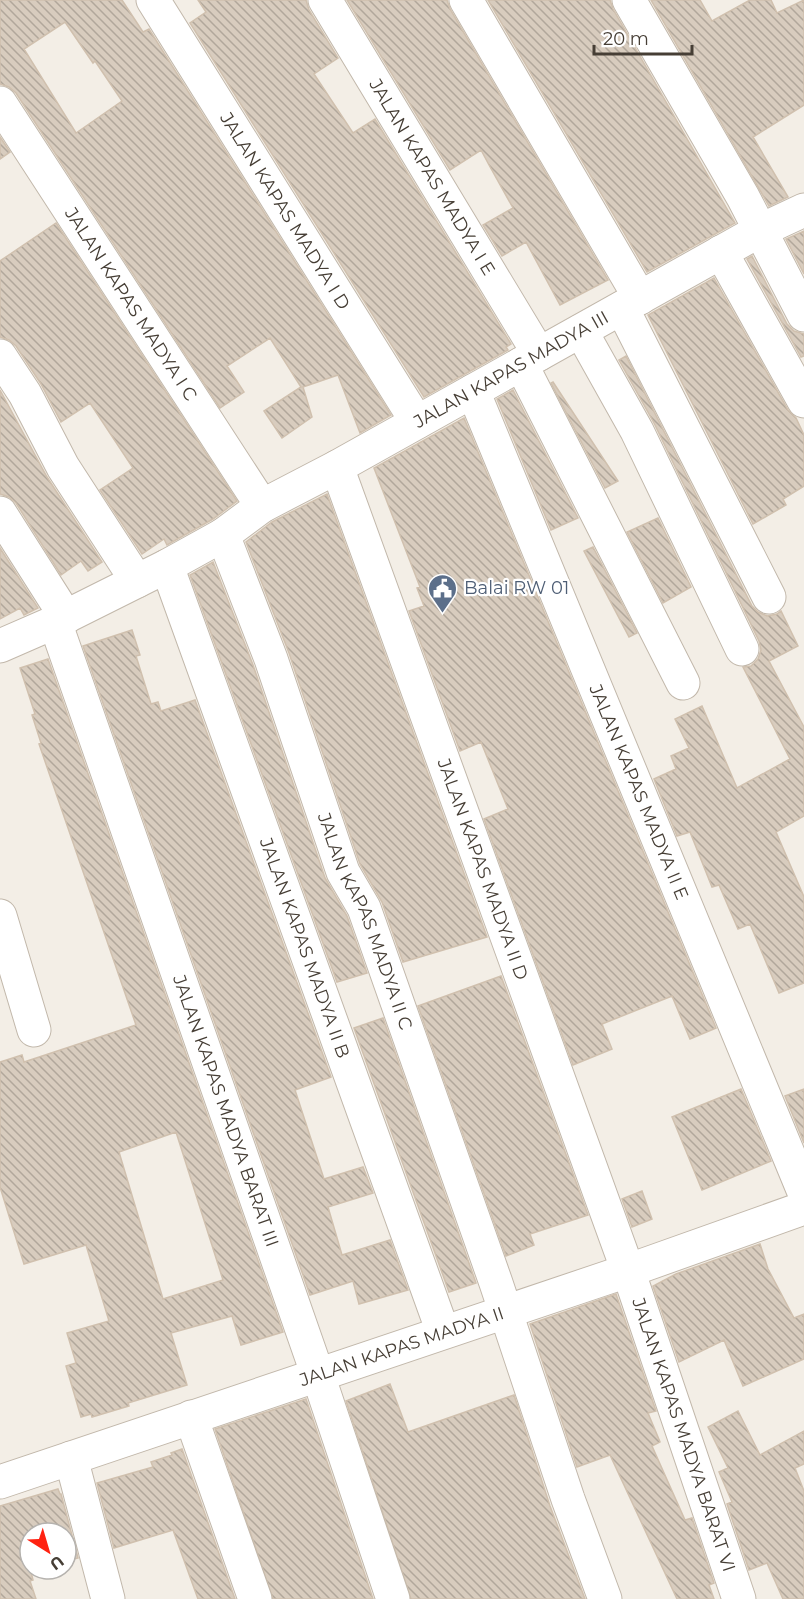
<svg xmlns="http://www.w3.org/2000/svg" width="804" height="1599" font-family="Montserrat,sans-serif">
<defs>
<pattern id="building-back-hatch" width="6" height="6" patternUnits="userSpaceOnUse" patternTransform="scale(1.5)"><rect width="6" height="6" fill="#d8ccbe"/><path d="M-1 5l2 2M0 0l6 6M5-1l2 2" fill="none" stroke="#b1a79b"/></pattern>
</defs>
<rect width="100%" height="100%" fill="#f3eee6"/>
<path fill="url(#building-back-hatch)" stroke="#d0c0ae" stroke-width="1.5" fill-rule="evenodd" d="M 0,0 L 122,0 L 143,32 L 149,29 L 391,415 L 360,433 L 338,375 L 303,387 L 312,417 L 282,438 L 264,411 L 301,387 L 270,338 L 227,366 L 244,392 L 220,408 L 16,93 L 9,87 L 0,84 ZM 65,22 L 93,63 L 95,61 L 122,101 L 76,133 L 24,49 Z
M 198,0 L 306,0 L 309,10 L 338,58 L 314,74 L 353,133 L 375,119 L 511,344 L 506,347 L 508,350 L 424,397 L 190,23 L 206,12 Z
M 347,0 L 447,0 L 450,9 L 608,280 L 560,305 L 526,242 L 502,256 L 483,225 L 513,208 L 489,165 L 481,150 L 450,170 Z
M 488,0 L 610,0 L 613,9 L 735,223 L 647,272 Z
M 651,0 L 700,0 L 712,21 L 750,0 L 771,0 L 777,13 L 804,0 L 804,105 L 753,137 L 788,197 L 769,206 Z
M 0,137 L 10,152 L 0,159 Z
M 56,223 L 237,501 L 213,519 L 167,545 L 164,539 L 142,554 L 100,490 L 133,468 L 90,403 L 61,422 L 41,384 L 16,346 L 9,340 L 0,337 L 0,261 Z
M 804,231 L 804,274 L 786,239 Z
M 752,256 L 787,324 L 794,331 L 804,334 L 804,356 L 801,357 L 747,259 Z
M 714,278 L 788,410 L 796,418 L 804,435 L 804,486 L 783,499 L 786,505 L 753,524 L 648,315 Z
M 626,356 L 752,606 L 758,612 L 767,616 L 777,614 L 781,611 L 798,646 L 769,661 L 804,727 L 804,816 L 776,832 L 804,897 L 804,983 L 779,993 L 750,924 L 738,929 L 719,885 L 712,887 L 690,832 L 677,836 L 654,779 L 676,769 L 671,756 L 689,748 L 675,719 L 702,706 L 737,788 L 790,759 L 743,667 L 751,666 L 758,659 L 761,650 L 759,641 L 654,423 L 619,360 Z
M 553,382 L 618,481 L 605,488 L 551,383 Z
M 0,390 L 47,477 L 102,562 L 88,571 L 81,561 L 61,575 L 16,503 L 9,497 L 0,494 Z
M 513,390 L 578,518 L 551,530 L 497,399 Z
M 464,418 L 716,1028 L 690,1039 L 672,996 L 602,1024 L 612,1049 L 573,1065 L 484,819 L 508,809 L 481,742 L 460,751 L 409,611 L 424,606 L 417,588 L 420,587 L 374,468 Z
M 327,494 L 487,937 L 403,962 L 382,902 L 360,864 L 289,653 L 246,542 L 272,522 Z
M 658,518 L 691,587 L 663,603 L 627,532 Z
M 593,547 L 637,633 L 629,637 L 584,551 Z
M 0,548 L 38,608 L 24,615 L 20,608 L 0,619 Z
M 213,562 L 253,665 L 325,878 L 347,916 L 367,973 L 337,982 L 190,575 Z
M 132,630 L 140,655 L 136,656 L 151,704 L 158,702 L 161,711 L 195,700 L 331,1077 L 295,1090 L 324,1179 L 363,1167 L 373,1193 L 328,1207 L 342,1255 L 390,1240 L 408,1290 L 359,1304 L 353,1281 L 310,1295 L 83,646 Z
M 48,659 L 283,1332 L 241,1345 L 232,1316 L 171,1333 L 187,1385 L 128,1403 L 129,1406 L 92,1417 L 91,1414 L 81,1417 L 66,1366 L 76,1363 L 67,1333 L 109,1321 L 86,1245 L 24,1264 L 0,1187 L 0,1062 L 22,1055 L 24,1062 L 136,1025 L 39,744 L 41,743 L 32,715 L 35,714 L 20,668 ZM 176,1132 L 223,1280 L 163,1299 L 119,1152 Z
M 501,976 L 588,1215 L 530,1234 L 534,1245 L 506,1256 L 418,1006 Z
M 383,1018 L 476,1283 L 449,1292 L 354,1028 Z
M 741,1089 L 771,1161 L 702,1190 L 672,1117 Z
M 804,1089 L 804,1143 L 785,1096 Z
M 642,1191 L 652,1219 L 632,1227 L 622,1199 Z
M 760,1244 L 768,1269 L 794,1318 L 804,1314 L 804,1359 L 743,1386 L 724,1340 L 679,1362 L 653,1286 L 676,1274 Z
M 616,1294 L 656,1411 L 648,1413 L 660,1442 L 652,1446 L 685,1520 L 692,1518 L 714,1583 L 709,1585 L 714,1599 L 677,1599 L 610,1455 L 577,1467 L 530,1324 Z
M 390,1384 L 408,1432 L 514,1395 L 550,1506 L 585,1599 L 411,1599 L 346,1401 Z
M 306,1399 L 373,1599 L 273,1599 L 215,1429 Z
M 738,1411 L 760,1455 L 804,1431 L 804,1464 L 795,1468 L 804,1491 L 804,1599 L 783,1599 L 767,1563 L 749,1570 L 727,1504 L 732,1502 L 719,1472 L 728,1468 L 708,1427 Z
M 182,1449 L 235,1599 L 198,1599 L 173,1530 L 114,1548 L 97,1483 L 153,1467 L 151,1462 L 172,1455 L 171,1453 Z
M 58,1489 L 60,1494 L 61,1494 L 78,1558 L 66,1561 L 66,1533 L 30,1533 L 30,1569 L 41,1569 L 31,1572 L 33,1580 L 30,1581 L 36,1599 L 0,1599 L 0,1506 Z"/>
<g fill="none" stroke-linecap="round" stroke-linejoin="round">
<defs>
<g id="minor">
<path id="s1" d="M 153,0 L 417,422"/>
<path id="s2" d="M 325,0 L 539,354"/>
<path d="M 466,0 L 640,298"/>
<path d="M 629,0 L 743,197 L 804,315"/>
<path id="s3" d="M 0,103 L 262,506"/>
<path d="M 721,252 L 804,401"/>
<path d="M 622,308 L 769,597"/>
<path d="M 581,331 L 637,431 L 742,649"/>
<path d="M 0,356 L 25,394 L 63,467 L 137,581"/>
<path d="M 521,364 L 683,683"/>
<path id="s4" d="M 473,391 L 804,1192"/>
<path id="s5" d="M 337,467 L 632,1282 L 739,1599"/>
<path d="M 0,513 L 66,617"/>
<path id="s6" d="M 223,535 L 271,659 L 343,872 L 364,908 L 496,1283 L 568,1499 L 605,1599"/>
<path id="s7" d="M 167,566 L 443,1332"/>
<path id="s8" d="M 55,622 L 322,1387 L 393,1599"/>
<path id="s9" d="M 0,646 L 55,622 L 167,566 L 223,535 L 262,506 L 337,467 L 759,231 L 804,210"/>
<path d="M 0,916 L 34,1030"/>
<path d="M 191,1417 L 255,1599"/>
<path d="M 71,1458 L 108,1599"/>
<path id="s10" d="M 0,1482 L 627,1271 L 804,1208"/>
</g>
</defs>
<use href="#minor" stroke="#c2b8ab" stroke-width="35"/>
<use href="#minor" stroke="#fff" stroke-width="33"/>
</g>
<defs>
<symbol id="civic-pin" viewBox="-11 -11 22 30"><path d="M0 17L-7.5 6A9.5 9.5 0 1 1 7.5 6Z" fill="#5c6f8a" stroke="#fff"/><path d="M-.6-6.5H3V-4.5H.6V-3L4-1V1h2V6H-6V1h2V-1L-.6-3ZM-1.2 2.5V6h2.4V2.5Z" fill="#fff"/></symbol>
</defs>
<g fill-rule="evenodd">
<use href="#civic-pin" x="426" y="572" width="33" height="45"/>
</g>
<g text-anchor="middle" stroke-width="4.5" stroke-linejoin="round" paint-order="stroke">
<g font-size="18" fill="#463e35" stroke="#fff">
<text dy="6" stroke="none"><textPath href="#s2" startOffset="207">JALAN KAPAS MADYA I E</textPath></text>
<text dy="6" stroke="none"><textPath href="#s1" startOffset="249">JALAN KAPAS MADYA I D</textPath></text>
<text dy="6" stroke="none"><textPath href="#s3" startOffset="240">JALAN KAPAS MADYA I C</textPath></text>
<text dy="6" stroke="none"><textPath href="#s9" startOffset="582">JALAN KAPAS MADYA III</textPath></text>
<text dy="6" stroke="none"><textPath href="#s4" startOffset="434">JALAN KAPAS MADYA II E</textPath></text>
<text dy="6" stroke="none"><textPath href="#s5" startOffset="428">JALAN KAPAS MADYA II D</textPath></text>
<text dy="6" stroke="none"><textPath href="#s6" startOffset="412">JALAN KAPAS MADYA II C</textPath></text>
<text dy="6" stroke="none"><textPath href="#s7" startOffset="406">JALAN KAPAS MADYA II B</textPath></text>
<text dy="6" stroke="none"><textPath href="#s8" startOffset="518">JALAN KAPAS MADYA BARAT III</textPath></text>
<text dy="6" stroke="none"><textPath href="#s10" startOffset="424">JALAN KAPAS MADYA II</textPath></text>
<text dy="6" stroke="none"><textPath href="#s5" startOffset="1028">JALAN KAPAS MADYA BARAT VI</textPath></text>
</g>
<g font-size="18" fill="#4e5e75" stroke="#fff" text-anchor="start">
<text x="464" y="594">Balai RW 01</text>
</g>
</g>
<g transform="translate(48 1551) rotate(143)"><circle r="28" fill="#ffffff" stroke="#b5b2ae" stroke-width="1.5"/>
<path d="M0-4.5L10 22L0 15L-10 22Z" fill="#ff2211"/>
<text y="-9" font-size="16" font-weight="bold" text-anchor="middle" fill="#463e35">U</text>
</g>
<path d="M594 45v9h98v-9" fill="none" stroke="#463e35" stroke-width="3"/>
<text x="603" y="45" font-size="18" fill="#463e35" stroke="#ffffff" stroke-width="4.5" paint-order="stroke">20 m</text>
</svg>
